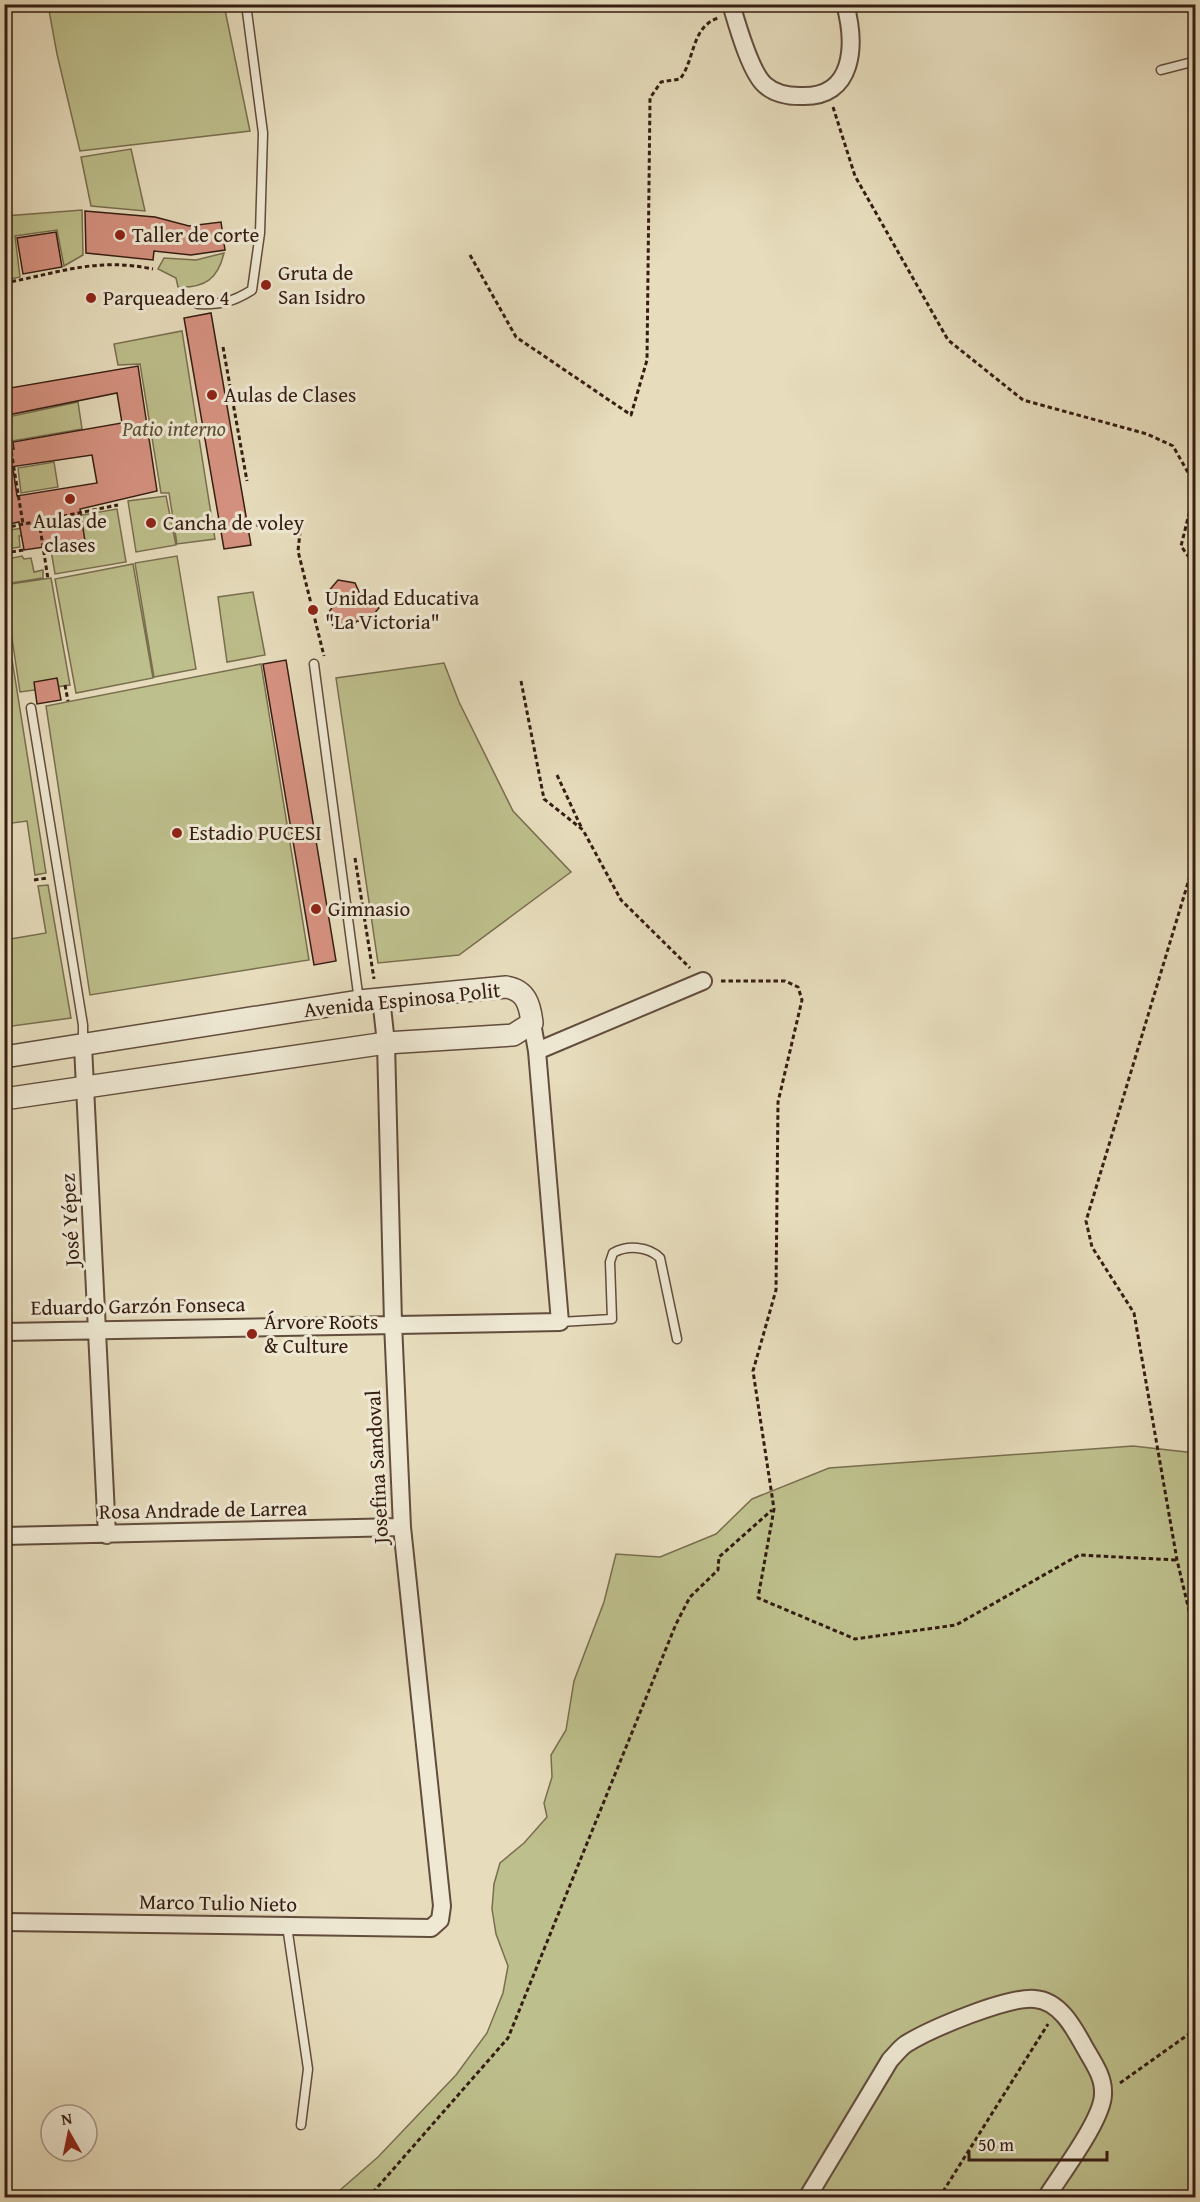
<svg xmlns="http://www.w3.org/2000/svg" width="1200" height="2202" font-family="'Gentium Book Plus',serif">
<rect width="100%" height="100%" fill="#e7ddbd"/>
<filter id="stains"><feTurbulence type="fractalNoise" baseFrequency=".00333" numOctaves="4"/><feColorMatrix values="0 0 0 0 .2 0 0 0 0 .09 0 0 0 0 .02 0 0 0 .5 -.17"/></filter>
<radialGradient id="worn" r=".72"><stop offset=".6" stop-color="#630" stop-opacity="0"/><stop offset="1" stop-color="#630" stop-opacity=".3"/></radialGradient>
<path fill="#bdbf8c" stroke="#796e4f" stroke-width="1.5" d="M 48,5 L 224,5 L 250,131 L 80,151 L 57,54 Z
M 131,149 L 145,211 L 91,206 L 81,157 Z
M 82,210 L 83,255 L 64,266 L 57,230 L 15,236 L 20,277 L 5,280 L 5,216 Z
M 224,253 C 218,279 205,288 178,287 L 176,278 L 158,269 L 164,258 L 196,260 Z
M 182,331 L 215,539 L 177,544 L 169,493 L 161,493 L 140,364 L 118,365 L 114,344 Z
M 78,402 L 82,429 L 12,441 L 8,417 Z
M 54,462 L 58,487 L 21,493 L 18,468 Z
M 166,496 L 176,545 L 136,552 L 128,501 Z
M 117,509 L 126,562 L 55,574 L 46,521 Z
M 35,526 L 37,534 L 19,536 L 20,547 L 6,549 L 4,531 Z
M 22,556 L 24,559 L 31,558 L 34,572 L 43,570 L 43,578 L 11,583 L 7,559 Z
M 177,556 L 196,669 L 154,677 L 135,563 Z
M 133,564 L 153,678 L 76,693 L 55,579 Z
M 51,578 L 70,685 L 20,692 L 4,585 Z
M 253,592 L 265,655 L 227,662 L 218,597 Z
M 5,615 L 46,873 L 35,875 L 27,821 L 5,824 Z
M 444,663 L 459,702 L 513,811 L 571,872 L 459,955 L 378,963 L 336,678 Z
M 261,664 L 309,960 L 90,995 L 46,706 Z
M 48,885 L 71,1018 L 5,1027 L 5,940 L 46,933 L 38,886 Z
M 1133,1446 L 1195,1453 L 1195,2197 L 331,2198 L 378,2157 L 456,2075 L 487,2033 L 503,1993 L 508,1966 L 496,1934 L 492,1909 L 494,1884 L 500,1863 L 524,1843 L 547,1817 L 544,1803 L 552,1777 L 551,1755 L 566,1730 L 574,1681 L 604,1602 L 616,1554 L 660,1557 L 716,1534 L 752,1499 L 829,1468 Z"/>
<path fill="#d69281" stroke="#351d12" stroke-width="1.5" d="M 85,211 L 155,217 L 189,226 L 221,222 L 225,250 L 191,255 L 154,251 L 153,260 L 86,253 Z
M 56,232 L 62,267 L 23,274 L 17,238 Z
M 211,313 L 251,545 L 224,549 L 184,318 Z
M 138,366 L 157,491 L 80,509 L 85,541 L 24,550 L 19,522 L 4,525 L 4,469 L 13,468 L 17,496 L 97,483 L 92,455 L 4,468 L 4,450 L 14,449 L 13,442 L 122,423 L 117,393 L 8,415 L 4,389 Z
M 338,580 L 355,583 L 360,594 L 372,594 L 379,608 L 367,622 L 357,621 L 350,628 L 335,629 L 327,615 L 333,606 L 326,594 Z
M 286,660 L 336,961 L 314,965 L 263,664 Z
M 57,678 L 61,700 L 37,704 L 34,682 Z"/>
<g fill="none" stroke-linecap="round" stroke-linejoin="round">
<defs>
<path id="service" d="M 1161,70 L 1196,61
M 198,304 C 220,305 233,302 252,290 L 260,233 L 263,133 L 246,4
M 314,664 L 359,1001
M 31,708 L 83,1025 L 83,1043
M 560,1322 L 612,1319 L 610,1262 L 613,1253 C 627,1245 648,1246 660,1258 L 677,1339
M 287,1926 L 308,2069 L 301,2125"/>
<path id="minor" d="M 731,4 C 737,24 750,72 765,85 C 775,94 788,96 800,96 C 855,99 856,44 845,4
M 83,1046 L 107,1535
M 537,1051 L 703,981
M 4,1332 L 560,1322 L 537,1051 L 532,1023
M 4,1536 L 402,1527
M 4,1922 L 431,1928 L 440,1920 L 442,1906 L 402,1527 L 393,1323 L 386,1043 L 381,998
M 807,2198 L 890,2060 C 895,2055 900,2048 906,2044 C 930,2029 1008,1996 1035,1999 C 1060,2001 1074,2028 1085,2048 C 1093,2062 1104,2077 1103,2094 C 1103,2119 1061,2174 1046,2198"/>
<path id="tertiary" d="M 4,1057 L 359,1001 L 506,987 C 526,990 530,1005 532,1023 L 513,1035 L 386,1043 L 4,1099"/>
</defs>
<use href="#service" stroke="#624d3d" stroke-width="11"/>
<use href="#minor" stroke="#624d3d" stroke-width="20"/>
<use href="#tertiary" stroke="#624d3d" stroke-width="24"/>
<path stroke="#351d12" stroke-width="3" stroke-dasharray="4.5 3" stroke-linecap="butt" d="M 833,107 L 855,176 L 948,340 L 1023,400 L 1147,434 L 1173,446 L 1190,476 L 1192,502 L 1181,546 L 1196,567
M 470,255 L 516,337 L 631,415 L 647,360 L 650,98 L 661,82 L 680,79 C 695,60 691,27 718,18
M 4,283 C 60,273 95,257 153,269
M 223,347 L 247,481
M 4,407 L 23,524
M 39,521 L 48,579
M 249,526 L 301,523 L 298,551 L 324,656
M 4,528 L 118,505
M 4,553 L 24,550
M 521,681 L 544,799 L 583,830 L 621,900 L 690,968
M 65,685 L 68,701
M 557,775 L 582,829
M 355,858 L 374,979
M 1196,871 L 1190,876 L 1086,1221 L 1092,1247 L 1134,1313 L 1177,1560 L 1196,1640
M 34,880 L 47,878
M 721,981 L 785,981 L 798,987 L 802,1000 L 778,1102 L 776,1290 L 753,1371 L 774,1509 L 758,1598 L 855,1639 L 956,1625 L 1079,1555 L 1177,1560
M 1120,2083 L 1196,2029
M 368,2198 L 508,2038 L 676,1624 L 690,1597 L 718,1570 L 719,1557 L 772,1510
M 939,2198 L 1048,2024"/>
<use href="#service" stroke="#efe9d4" stroke-width="8"/>
<use href="#minor" stroke="#efe9d4" stroke-width="16"/>
<use href="#tertiary" stroke="#efe9d4" stroke-width="21"/>
</g>
<g fill="#8f2418" stroke="#efe9d4" stroke-width="2">
<circle cx="120" cy="235" r="6"/>
<circle cx="266" cy="285" r="6"/>
<circle cx="91" cy="298" r="6"/>
<circle cx="212" cy="395" r="6"/>
<circle cx="70" cy="499" r="6"/>
<circle cx="151" cy="523" r="6"/>
<circle cx="313" cy="610" r="6"/>
<circle cx="177" cy="833" r="6"/>
<circle cx="316" cy="909" r="6"/>
<circle cx="252" cy="1334" r="6"/>
</g>
<g text-anchor="middle" stroke-width="6" stroke-linejoin="round" paint-order="stroke">
<g font-size="21" fill="#351d12" stroke="#efe9d4" text-anchor="start">
<text x="132" y="242">Taller de corte</text>
<text x="278" y="280">Gruta de<tspan x="278" dy="24">San Isidro</tspan></text>
<text x="103" y="305">Parqueadero 4</text>
<text x="224" y="402">Aulas de Clases</text>
<text x="70" y="528" text-anchor="middle">Aulas de<tspan x="70" dy="24">clases</tspan></text>
<text x="163" y="530">Cancha de voley</text>
<text x="325" y="605">Unidad Educativa<tspan x="325" dy="24">"La Victoria"</tspan></text>
<text x="189" y="840">Estadio PUCESI</text>
<text x="328" y="916">Gimnasio</text>
<text x="264" y="1329">Árvore Roots<tspan x="264" dy="24">&amp; Culture</tspan></text>
</g>
<g font-size="21" font-style="italic" fill="#5e4e37" stroke="#efe9d4">
<text x="174" y="436">Patio interno</text>
</g>
<g font-size="21" fill="#351d12" stroke="#efe9d4">
<text transform="translate(402 1000) rotate(-6)" y="7">Avenida Espinosa Polit</text>
<text transform="translate(70 1220) rotate(-93)" y="7">José Yépez</text>
<text transform="translate(138 1306) rotate(-1)" y="7">Eduardo Garzón Fonseca</text>
<text transform="translate(377 1467) rotate(-93)" y="7">Josefina Sandoval</text>
<text transform="translate(203 1510) rotate(-1)" y="7">Rosa Andrade de Larrea</text>
<text transform="translate(218 1903) rotate(1)" y="7">Marco Tulio Nieto</text>
</g>
</g>
<rect width="1200" height="2202" fill="none" stroke="#e7ddbd" stroke-width="24"/>
<rect x="6" y="6" width="1188" height="2190" fill="none" stroke="#351d12" stroke-width="3"/>
<rect x="12" y="12" width="1176" height="2178" fill="none" stroke="#351d12" stroke-width="1.5"/>
<g transform="translate(69 2133) rotate(351)"><circle r="28" fill="#efe9d4" stroke="#a59786" stroke-width="1.5"/>
<path d="M0-4.5L10 22L0 15L-10 22Z" fill="#8f2418"/>
<text y="-9" font-size="16" font-weight="bold" text-anchor="middle" fill="#351d12">N</text>
</g>
<path d="M969 2151v9h138v-9" fill="none" stroke="#351d12" stroke-width="3"/>
<text x="978" y="2151" font-size="18" fill="#351d12" stroke="#efe9d4" stroke-width="4.5" paint-order="stroke">50 m</text>
<rect width="100%" height="100%" filter="url(#stains)"/>
<rect width="100%" height="100%" fill="url(#worn)"/>
</svg>
